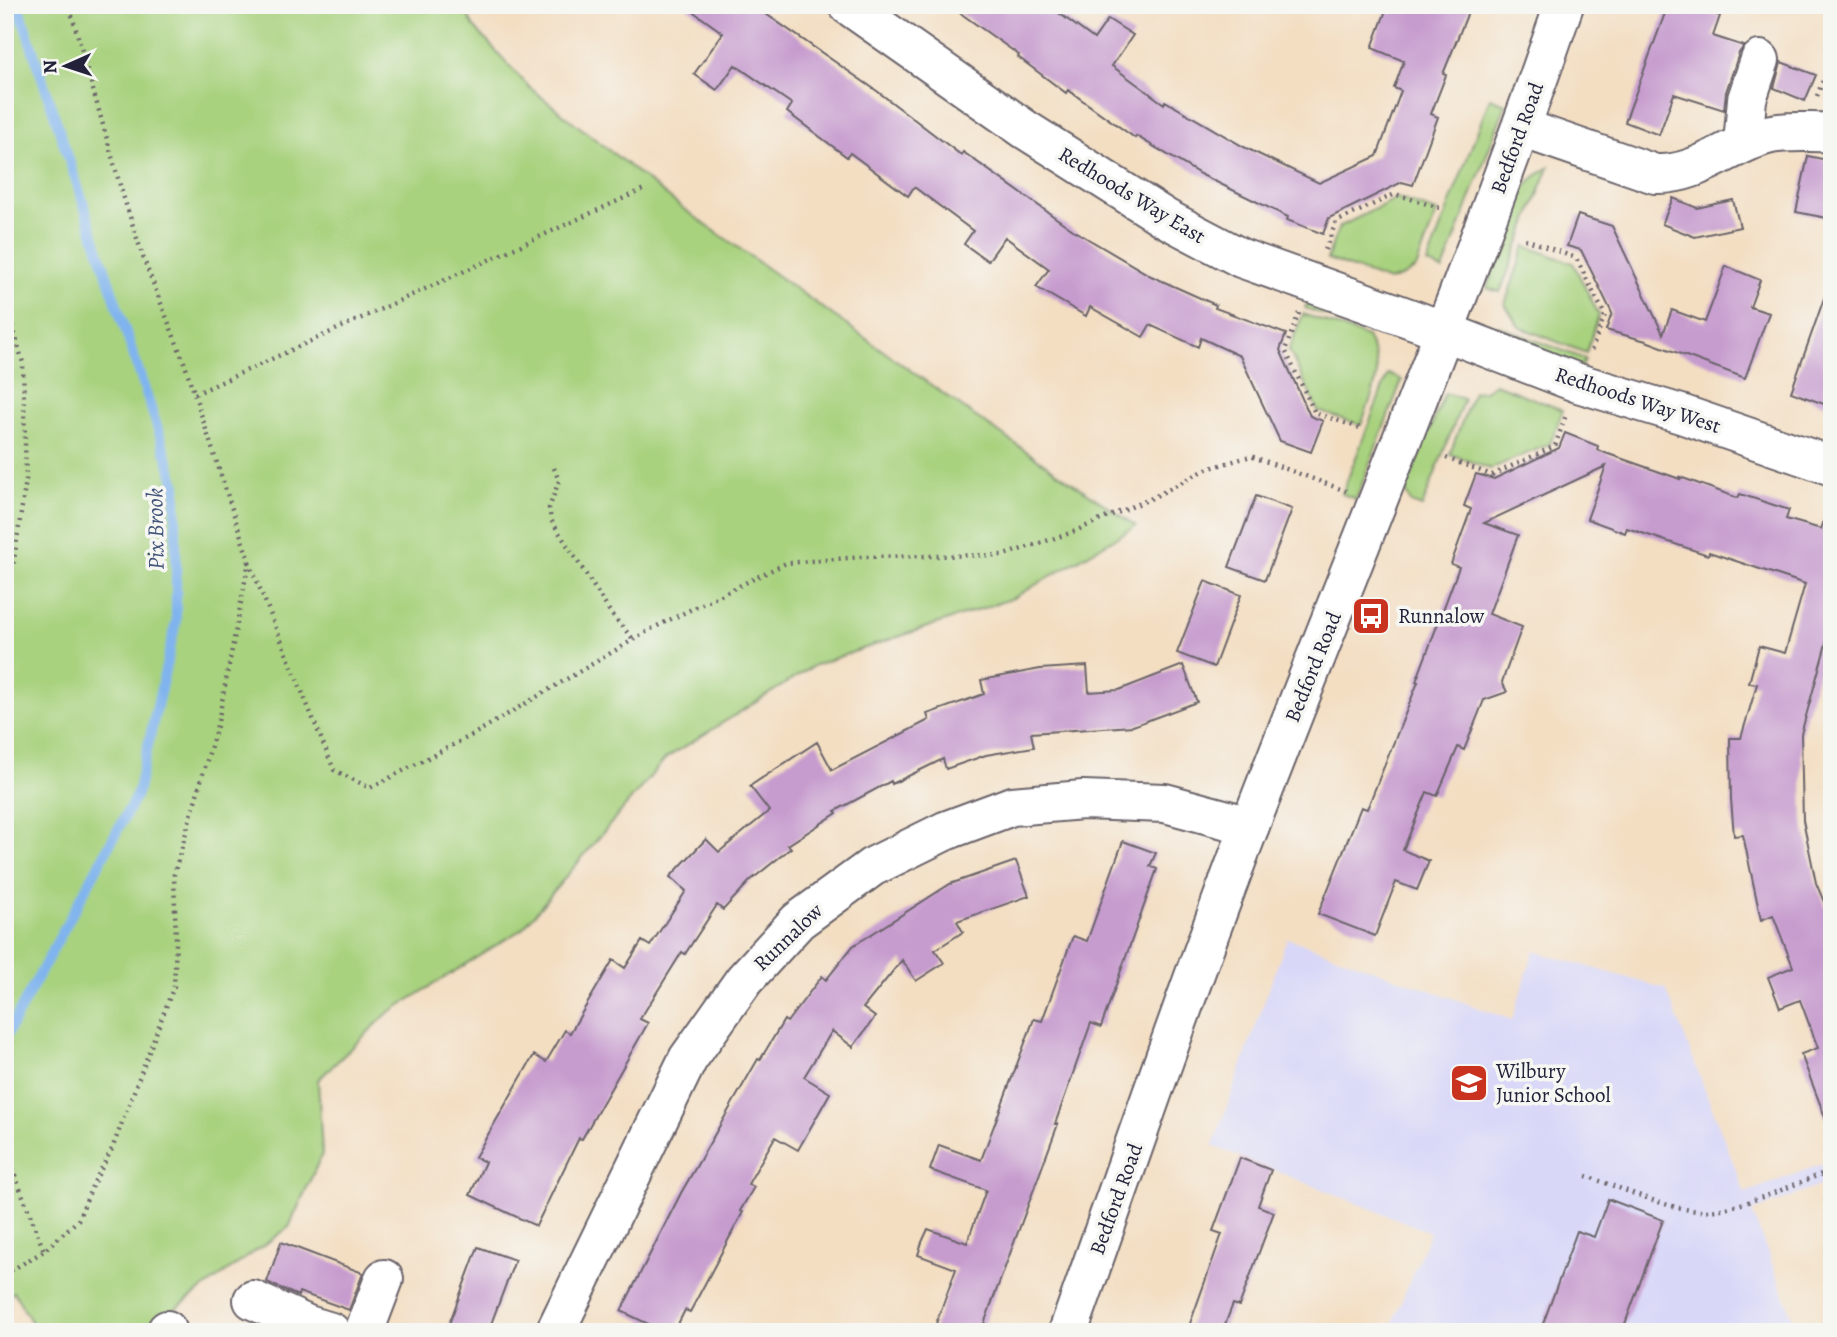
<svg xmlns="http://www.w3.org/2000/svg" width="1837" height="1337" font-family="Alegreya,serif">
<rect width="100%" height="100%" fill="#f6f6f2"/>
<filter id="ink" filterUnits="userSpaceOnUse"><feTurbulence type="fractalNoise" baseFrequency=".0143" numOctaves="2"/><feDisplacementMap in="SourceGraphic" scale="14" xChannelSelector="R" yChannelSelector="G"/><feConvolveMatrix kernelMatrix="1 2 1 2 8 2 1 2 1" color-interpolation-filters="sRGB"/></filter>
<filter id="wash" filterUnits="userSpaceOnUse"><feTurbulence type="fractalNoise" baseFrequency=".00686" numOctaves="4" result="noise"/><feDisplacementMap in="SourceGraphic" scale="28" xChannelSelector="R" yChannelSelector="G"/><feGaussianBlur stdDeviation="1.57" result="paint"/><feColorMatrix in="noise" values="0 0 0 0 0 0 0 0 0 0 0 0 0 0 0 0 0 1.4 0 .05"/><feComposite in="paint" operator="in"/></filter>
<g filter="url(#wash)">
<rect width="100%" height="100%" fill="#f3dec2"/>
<path fill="#d8d7f8" d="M 1287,938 L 1512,1020 L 1534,951 L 1666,989 L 1745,1193 L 1832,1160 L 1832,1181 L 1752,1212 L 1798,1332 L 1389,1332 L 1430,1232 L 1213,1146 Z"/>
<path fill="#a8d27e" stroke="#657a5c" stroke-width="2" d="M 5,5 L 464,5 L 473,26 L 529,87 L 681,207 L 976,417 L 1136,526 L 1013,598 L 815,665 L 665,759 L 522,929 L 388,1013 L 318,1080 L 322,1154 L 289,1227 L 143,1332 L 37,1332 L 14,1292 L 5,1297 Z
M 1490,98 L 1506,104 L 1443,270 L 1427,264 Z
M 1549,167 L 1500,292 L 1487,288 C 1497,258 1507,215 1524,189 C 1530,179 1539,173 1549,167 Z
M 1397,198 L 1437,212 L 1416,268 L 1403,276 L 1389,281 L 1327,259 L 1339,227 Z
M 1525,246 L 1573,263 L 1599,315 L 1586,353 L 1519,327 L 1505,304 Z
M 1309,298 L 1395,328 L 1392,339 L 1305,308 Z
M 1303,314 L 1367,337 C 1386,373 1374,388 1361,425 L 1318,411 L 1289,350 Z
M 1498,326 L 1585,359 L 1582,367 L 1495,334 Z
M 1388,374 L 1402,380 L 1356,499 L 1342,494 Z
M 1495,384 L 1563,410 L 1550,444 L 1490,469 L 1450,454 L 1473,392 L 1484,391 Z
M 1445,393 L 1464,399 L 1422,507 L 1411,503 L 1405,491 Z"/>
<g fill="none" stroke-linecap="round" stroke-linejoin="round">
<path stroke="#80b4ee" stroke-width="10" d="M 5,1038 L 137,794 L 176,622 L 176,484 L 18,5"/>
</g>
<g id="blocks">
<path fill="#c69bce" d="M 684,5 L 753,5 L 877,91 L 961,155 L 963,152 L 1073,230 L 1151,276 L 1216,305 L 1215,308 L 1286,334 L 1280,350 L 1310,416 L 1323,421 L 1311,452 L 1280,441 L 1240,356 L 1201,338 L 1198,347 L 1150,325 L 1143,337 L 1090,307 L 1086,316 L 1036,287 L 1049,269 L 1005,237 L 988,261 L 964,244 L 973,231 L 914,187 L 908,196 L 850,153 L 847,157 L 787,112 L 792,104 L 735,65 L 717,90 L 694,74 L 723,33 Z
M 949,5 L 1048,5 L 1094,39 L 1108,19 L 1133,35 L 1112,66 L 1164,104 L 1165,101 L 1244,147 L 1319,183 L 1377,156 L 1401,91 L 1394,88 L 1404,61 L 1372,48 L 1388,5 L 1471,5 L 1443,74 L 1446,75 L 1431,114 L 1438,117 L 1413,185 L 1402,182 L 1329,218 L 1323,234 L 1287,220 L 1288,217 L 1200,174 L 1136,136 L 1135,138 L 1068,90 L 1066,93 L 1018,57 L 1019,55 Z
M 1668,5 L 1707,5 L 1705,10 L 1720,16 L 1713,36 L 1744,46 L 1739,53 L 1726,92 L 1724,110 L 1674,94 L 1659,135 L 1625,122 Z
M 1781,62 L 1816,75 L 1805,101 L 1774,88 Z
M 1808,156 L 1832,161 L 1832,219 L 1796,212 Z
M 1673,198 L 1697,208 L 1733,200 L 1740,227 L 1695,237 L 1662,224 Z
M 1578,215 L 1612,226 L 1663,334 L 1672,310 L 1705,322 L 1726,266 L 1760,280 L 1750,307 L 1769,313 L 1745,378 L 1646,341 L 1606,330 L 1612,313 L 1581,250 L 1567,246 Z
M 1828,287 L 1832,287 L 1832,407 L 1791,392 Z
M 1565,433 L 1598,446 L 1597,450 L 1680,479 L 1680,477 L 1738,498 L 1740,494 L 1789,510 L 1786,519 L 1821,529 L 1825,518 L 1832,519 L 1832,622 L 1801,734 L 1803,820 L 1816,883 L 1832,921 L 1832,1130 L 1830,1130 L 1801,1054 L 1818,1048 L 1800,1000 L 1780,1008 L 1768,977 L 1793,967 L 1773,915 L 1761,920 L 1743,835 L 1734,836 L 1731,799 L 1730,738 L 1741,738 L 1757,684 L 1749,683 L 1759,646 L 1785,653 L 1805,584 L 1709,552 L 1708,555 L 1627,528 L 1625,533 L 1587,519 L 1606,466 L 1484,523 L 1518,535 L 1489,614 L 1522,627 L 1502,682 L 1507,692 L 1484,700 L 1464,750 L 1458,747 L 1437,796 L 1427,792 L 1403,850 L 1429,861 L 1417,890 L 1396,882 L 1375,936 L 1318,914 L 1361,807 L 1367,809 L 1418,682 L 1416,682 L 1459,567 L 1451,564 L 1471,509 L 1464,506 L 1476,474 L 1494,479 L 1559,448 Z
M 1256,496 L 1292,509 L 1265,580 L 1229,567 Z
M 1205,581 L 1241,595 L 1214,667 L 1177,653 Z
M 1183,665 L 1197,702 L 1133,726 L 1031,733 L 1034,747 L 986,755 L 946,769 L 943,759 L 892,784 L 891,781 L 835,811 L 837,813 L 788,845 L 791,848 L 751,880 L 723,910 L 717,905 L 685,954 L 682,952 L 640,1019 L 648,1023 L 582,1139 L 579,1138 L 536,1226 L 470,1195 L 485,1162 L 475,1157 L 534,1055 L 546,1062 L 565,1030 L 570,1033 L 613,960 L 625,968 L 642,941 L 650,946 L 686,891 L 670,877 L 706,839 L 719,852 L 769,811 L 750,786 L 817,742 L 832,770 L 929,720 L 927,714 L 984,694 L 981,680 L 1040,669 L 1087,666 L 1089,692 L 1119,690 Z
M 1123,841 L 1156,853 L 1150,866 L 1157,869 L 1101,1027 L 1091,1023 L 1055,1124 L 1058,1124 L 981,1332 L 933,1332 L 956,1269 L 918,1255 L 922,1242 L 928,1229 L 967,1243 L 986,1190 L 930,1170 L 939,1145 L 981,1160 L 1034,1019 L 1042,1021 L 1073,936 L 1087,941 Z
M 1016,861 L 1029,896 L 957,921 L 963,932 L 935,950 L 944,963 L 916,981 L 902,960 L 863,1008 L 875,1017 L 853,1047 L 832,1031 L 804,1077 L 830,1093 L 798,1150 L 775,1137 L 748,1184 L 754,1187 L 740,1211 L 743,1212 L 690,1312 L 685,1310 L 674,1332 L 665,1332 L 621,1311 L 681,1193 L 758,1059 L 760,1060 L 784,1020 L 787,1022 L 822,976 L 826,980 L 853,946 L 950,884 Z
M 1240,1158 L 1271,1170 L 1258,1206 L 1274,1212 L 1239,1306 L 1233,1304 L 1222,1332 L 1187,1332 L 1222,1234 L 1213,1231 Z
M 1608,1199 L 1663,1220 L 1622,1332 L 1540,1332 L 1577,1231 L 1594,1237 Z
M 281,1242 L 363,1273 L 349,1310 L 299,1292 L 298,1296 L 267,1282 Z
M 478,1247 L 515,1260 L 488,1332 L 446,1332 Z"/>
</g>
</g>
<g filter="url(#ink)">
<use href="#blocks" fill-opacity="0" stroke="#6b646a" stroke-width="2"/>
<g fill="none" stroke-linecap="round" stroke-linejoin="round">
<defs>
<path id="minor" d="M 848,5 L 1026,130 L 1165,218 L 1241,258 L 1420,322 L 1578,383 L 1681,414 L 1832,466
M 1522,128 L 1655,174 C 1697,176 1727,146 1767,135 C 1786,130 1811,133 1832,132
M 1743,144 L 1747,99 L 1760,60
M 253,1300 L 308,1325 L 331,1332
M 167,1330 L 168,1332
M 364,1332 L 384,1279
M 555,1332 L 688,1059 L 744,980 L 798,921 L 872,867 L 945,831 L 1012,806 L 1083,800 L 1165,803 L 1250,826
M 1068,1332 C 1129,1162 1186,991 1251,823 C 1356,551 1469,282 1564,5"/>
</defs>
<use href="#minor" stroke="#6b646a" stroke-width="42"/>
<path stroke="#6b646a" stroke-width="4.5" stroke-dasharray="2 5" stroke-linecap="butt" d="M 1817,96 L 1832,57
M 1525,239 L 1576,258 L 1605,315 L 1591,351
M 1325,250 L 1336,222 L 1395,194 L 1443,209
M 5,299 L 23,363 L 26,480 L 5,619
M 1299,313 L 1285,350 L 1315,413 L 1363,429
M 195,394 L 644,189
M 1446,458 L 1492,475 L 1555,446 L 1566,415
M 554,468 L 559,481 L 549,508 L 551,520 L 612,615 L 634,640
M 249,562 L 334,770 L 370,788 L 474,734 L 653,628 L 786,563 L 861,557 L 1004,555 L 1070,533 L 1152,498 L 1207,469 L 1251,456 L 1346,491
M 5,1149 L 44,1251
M 1586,1176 C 1616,1186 1675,1212 1704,1211 C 1737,1211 1799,1182 1832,1170
M 5,1274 L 44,1251 L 78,1220 L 93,1184 L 112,1149 L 174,986 L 176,943 L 174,874 L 218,722 L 249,561 L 184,362 L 144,260 L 122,192 L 69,5"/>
<use href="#minor" stroke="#fff" stroke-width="38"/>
</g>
</g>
<defs>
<symbol id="bus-square" viewBox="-11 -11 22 22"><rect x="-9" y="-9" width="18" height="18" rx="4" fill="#c8321e" stroke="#f6f6f2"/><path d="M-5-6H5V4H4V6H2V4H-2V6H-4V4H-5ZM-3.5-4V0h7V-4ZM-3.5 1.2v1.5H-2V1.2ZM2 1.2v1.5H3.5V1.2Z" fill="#fff"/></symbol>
<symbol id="school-square" viewBox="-11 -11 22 22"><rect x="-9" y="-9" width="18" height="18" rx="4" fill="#c8321e" stroke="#f6f6f2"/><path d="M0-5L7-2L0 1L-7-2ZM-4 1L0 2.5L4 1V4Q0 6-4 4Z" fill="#fff"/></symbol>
</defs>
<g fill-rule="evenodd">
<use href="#bus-square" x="1349" y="594" width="44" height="44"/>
<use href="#school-square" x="1447" y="1061" width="44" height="44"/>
</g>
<g text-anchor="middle" stroke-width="7" stroke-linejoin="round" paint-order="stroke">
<g font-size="21" fill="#22223b" stroke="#f6f6f2">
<text transform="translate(1517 138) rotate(-70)" y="7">Bedford Road</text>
<text transform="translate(1132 195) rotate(31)" y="7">Redhoods Way East</text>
<text transform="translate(1638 400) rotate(18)" y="7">Redhoods Way West</text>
<text transform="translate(1313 667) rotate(-68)" y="7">Bedford Road</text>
<text transform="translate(788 937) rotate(-44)" y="7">Runnalow</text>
<text transform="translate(1116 1199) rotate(-70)" y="7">Bedford Road</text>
</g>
<g font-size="21" fill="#22223b" stroke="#f6f6f2" text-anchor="start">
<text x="1398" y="623">Runnalow</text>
<text x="1496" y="1078">Wilbury<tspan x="1496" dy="24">Junior School</tspan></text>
</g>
<g font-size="23" font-style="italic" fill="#43557a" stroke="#f6f6f2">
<text transform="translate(155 529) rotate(-91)" y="8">Pix Brook</text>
</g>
</g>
<rect width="1837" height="1337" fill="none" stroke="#f6f6f2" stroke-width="28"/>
<g transform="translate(66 66) rotate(267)" stroke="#f6f6f2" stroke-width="5" paint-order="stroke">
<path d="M0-5L12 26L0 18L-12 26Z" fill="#22223b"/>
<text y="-10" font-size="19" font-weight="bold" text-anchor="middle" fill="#22223b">N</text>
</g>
</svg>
